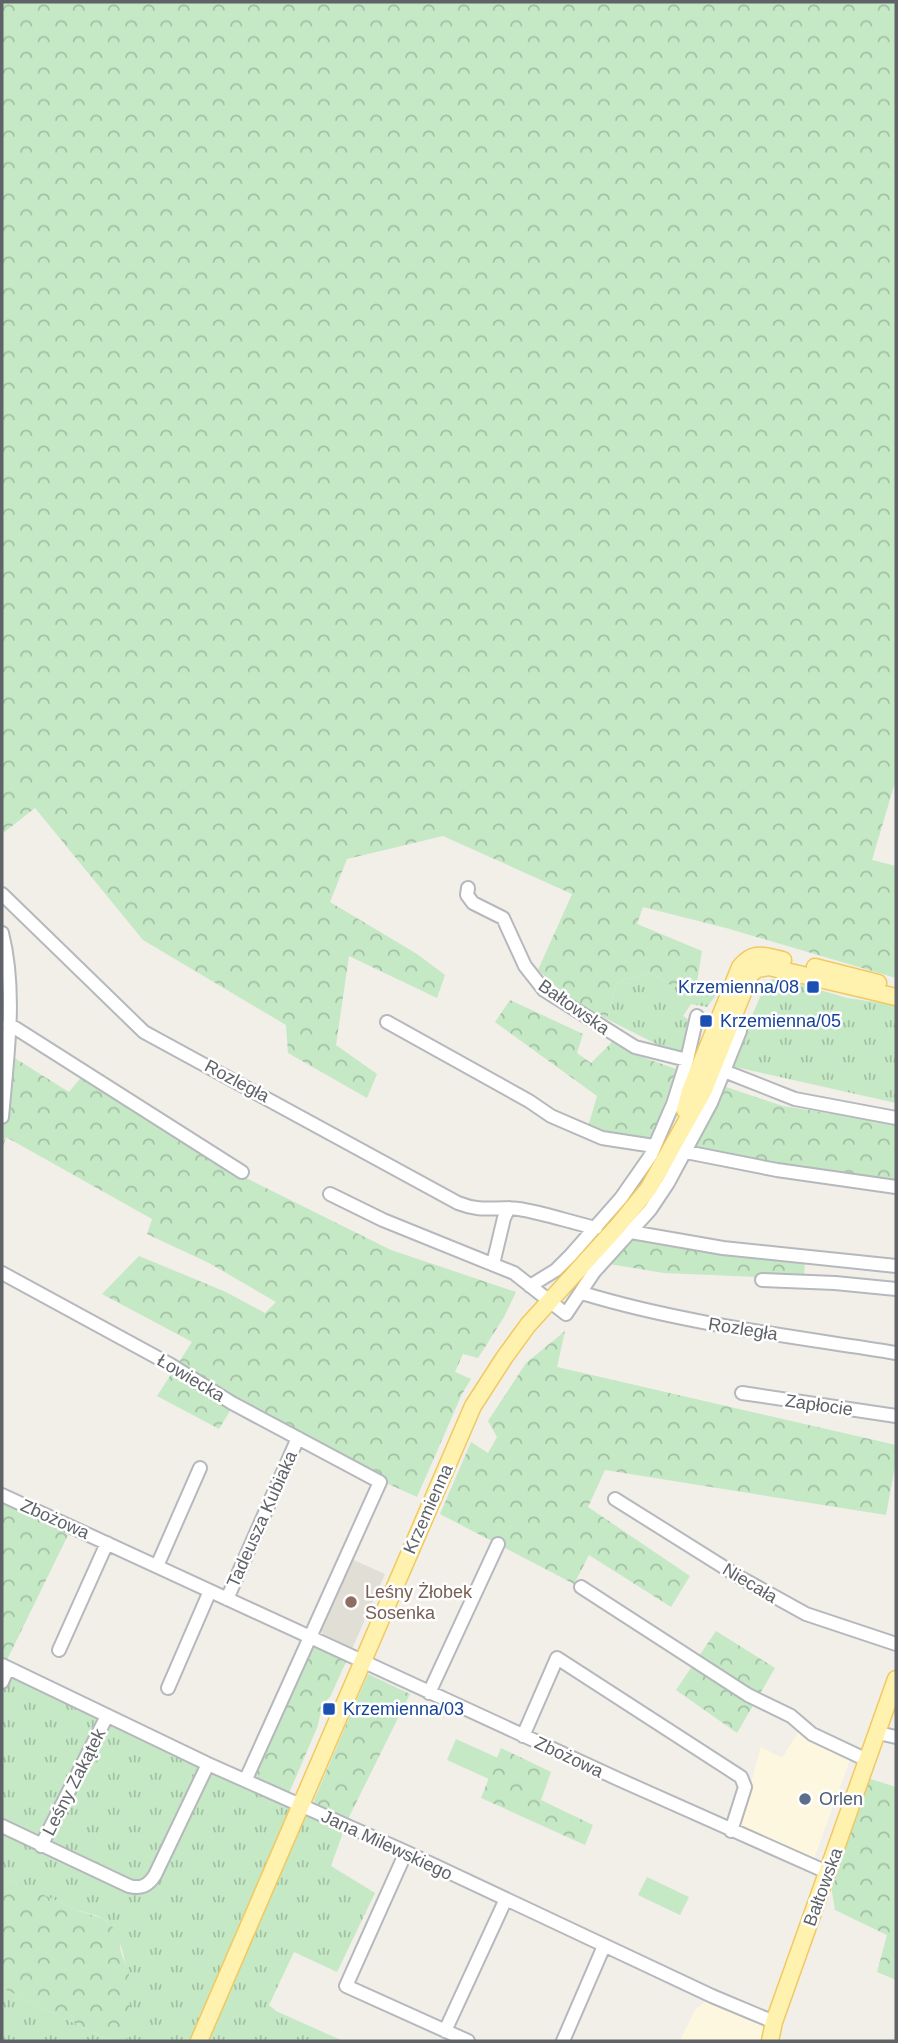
<svg xmlns="http://www.w3.org/2000/svg" width="898" height="2043" font-family="Helvetica,sans-serif">
<defs>
<pattern id="grass-tufts" width="24" height="20" patternUnits="userSpaceOnUse" patternTransform="scale(1.75)"><rect width="24" height="20" fill="#c5e8c5"/><path d="M3 7l-1-3M5 7V3M7 7l1-3M15 17l-1-3M17 17v-4M19 17l1-3" fill="none" stroke="#a3c0a4"/></pattern>
<pattern id="forest-crowns" width="20" height="18" patternUnits="userSpaceOnUse" patternTransform="scale(1.75)"><rect width="20" height="18" fill="#c5e8c5"/><path d="M2 6a3 3 0 1 1 6 0M12 15a3 3 0 1 1 6 0" fill="none" stroke="#a3c0a4"/></pattern>
</defs>
<rect width="100%" height="100%" fill="#f1efe8"/>
<path fill="#fef7e0" d="M 798,1733 L 850,1760 L 813,1861 L 738,1828 L 761,1747 L 782,1758 Z
M 712,1996 L 774,2022 L 770,2041 L 680,2041 L 695,2010 Z"/>
<path fill="#e1ded6" d="M 349,1558 L 385,1574 L 352,1649 L 318,1631 Z"/>
<path fill="url(#grass-tufts)" d="M 651,973 L 672,986 L 696,988 L 716,995 L 707,1007 L 691,1004 L 683,1016 L 692,1022 L 685,1054 L 666,1049 L 607,1019 L 617,982 Z
M 773,979 L 789,981 L 847,998 L 896,1005 L 896,1103 L 731,1066 L 765,985 Z
M 2,1660 L 347,1821 L 331,1866 L 375,1893 L 337,1972 L 294,1952 L 269,2005 L 276,2011 L 343,2041 L 127,2041 C 132,2010 131,1936 102,1918 C 95,1914 85,1913 77,1910 C 51,1899 27,1887 2,1876 Z
M 2,1988 L 111,2041 L 2,2041 Z"/>
<path fill="url(#forest-crowns)" d="M 2,2 L 896,2 L 896,779 L 872,860 L 896,866 L 896,978 L 726,928 L 643,907 L 637,924 L 702,951 L 696,988 L 672,986 L 651,973 L 617,982 L 607,1019 L 572,1001 L 538,970 L 572,894 L 443,836 L 347,859 L 330,902 L 417,954 L 445,975 L 437,998 L 349,956 L 336,1045 L 377,1074 L 367,1098 L 288,1053 L 286,1025 L 143,940 L 35,808 L 2,834 Z
M 510,1000 L 583,1034 L 577,1053 L 591,1063 L 614,1040 L 636,1055 L 676,1069 L 658,1122 L 649,1141 L 599,1133 L 588,1127 L 597,1096 L 495,1022 Z
M 13,1057 L 69,1092 L 83,1075 L 240,1175 L 391,1250 L 516,1292 L 504,1317 L 478,1358 L 463,1354 L 455,1372 L 471,1379 L 462,1394 L 417,1497 L 384,1482 L 236,1401 L 219,1429 L 157,1396 L 192,1342 L 102,1294 L 139,1256 L 226,1292 L 265,1313 L 276,1302 L 209,1263 L 147,1234 L 152,1219 L 6,1137 L 2,1150 L 2,1117 Z
M 726,1087 L 783,1106 L 896,1124 L 896,1181 L 695,1152 L 694,1150 Z
M 634,1235 L 805,1260 L 804,1279 L 664,1273 L 609,1264 Z
M 565,1331 L 557,1367 L 896,1445 L 896,1461 L 886,1515 L 605,1470 L 588,1507 L 690,1576 L 671,1607 L 589,1555 L 574,1584 L 440,1514 L 471,1442 L 488,1453 L 497,1437 L 488,1421 L 526,1363 Z
M 2,1499 L 68,1535 L 6,1662 L 2,1660 Z
M 716,1631 L 775,1668 L 737,1733 L 676,1690 Z
M 322,1646 L 346,1662 L 330,1697 L 323,1704 L 317,1728 L 289,1793 L 249,1777 L 311,1647 Z
M 368,1674 L 410,1694 L 347,1821 L 315,1805 L 314,1800 Z
M 501,1748 L 551,1772 L 541,1800 L 593,1825 L 585,1845 L 481,1798 Z
M 861,1776 L 896,1787 L 896,1980 L 877,1972 L 887,1935 L 835,1910 L 829,1873 Z
M 2,1876 L 79,1911 L 102,1918 L 118,1932 L 121,1952 L 129,1974 L 130,2023 L 127,2041 L 111,2041 L 2,1988 Z"/>
<path fill="#c5e8c5" d="M 456,1739 L 498,1758 L 489,1779 L 447,1760 Z
M 647,1877 L 689,1897 L 680,1915 L 638,1895 Z"/>
<g fill="none" stroke-linecap="round" stroke-linejoin="round">
<defs>
<path id="minor" d="M 468,888 L 467,895 L 473,903 L 503,918 L 525,966 L 544,990 L 635,1047 L 687,1060
M 2,894 L 144,1032 L 458,1203 C 483,1213 495,1206 519,1209 C 544,1213 570,1222 596,1228
M 2,933 C 17,992 7,1058 2,1117
M 387,1022 L 529,1101 L 551,1116 L 602,1138 L 654,1146
M 9,1024 L 242,1172
M 724,1071 L 795,1099 L 896,1118
M 686,1152 L 777,1170 L 896,1187
M 330,1194 L 383,1220 L 514,1273 L 566,1314 L 594,1272 L 650,1210 L 668,1183 L 711,1103 L 740,1031
M 631,1232 L 723,1248 L 896,1266
M 493,1264 L 504,1218 L 509,1208
M 2,1273 L 171,1365 L 232,1403 L 380,1482 L 246,1779
M 762,1280 L 835,1283 L 896,1289
M 530,1286 L 556,1270 L 570,1256 L 621,1198 L 651,1155 L 673,1104 L 687,1060 L 697,1016
M 582,1293 C 684,1324 791,1336 896,1353
M 742,1393 L 896,1416
M 2,1495 L 618,1779 L 829,1873
M 615,1499 L 741,1578 L 806,1614 L 896,1644
M 157,1566 L 200,1468
M 581,1587 L 748,1695 L 791,1716 L 812,1734 L 867,1760
M 227,1599 L 298,1438
M 59,1650 L 107,1543
M 2,1665 L 208,1764 L 406,1852 L 712,1996 L 774,2022
M 2,1682 L 8,1668
M 168,1688 L 210,1591
M 429,1693 L 498,1544
M 878,1733 L 896,1737
M 523,1736 L 557,1658 L 741,1777 L 745,1787 L 731,1831
M 2,1826 L 129,1886 C 141,1889 148,1886 155,1875 L 208,1764
M 41,1846 L 107,1716
M 406,1852 L 346,1986 L 468,2041
M 445,2031 L 505,1901
M 563,2041 L 604,1946"/>
<path id="major" d="M 815,967 L 878,983
M 685,1110 L 690,1091 L 740,967 C 754,950 763,956 783,960
M 199,2041 L 473,1406 L 504,1358 L 528,1325 L 617,1227 L 649,1188 L 704,1090 L 750,975 L 757,969 L 769,967 L 896,997
M 770,2041 L 774,2022 L 896,1679"/>
</defs>
<use href="#minor" stroke="#b5b8bc" stroke-width="16"/>
<use href="#major" stroke="#f2c960" stroke-width="19"/>
<use href="#minor" stroke="#fff" stroke-width="12"/>
<use href="#major" stroke="#fff2af" stroke-width="16"/>
</g>
<g fill="#1a4fb4" stroke="#fff" stroke-width="2.5">
<rect x="806" y="980" width="14" height="14" rx="3.5"/>
<rect x="699" y="1014" width="14" height="14" rx="3.5"/>
<rect x="322" y="1702" width="14" height="14" rx="3.5"/>
</g>
<circle fill="#8d6e63" stroke="#fff" stroke-width="2.5" cx="351" cy="1602" r="7"/>
<circle fill="#5c6f8a" stroke="#fff" stroke-width="2.5" cx="805" cy="1799" r="7"/>
<g text-anchor="middle" stroke-width="5" stroke-linejoin="round" paint-order="stroke">
<g font-size="18" fill="#164399" stroke="#fff" text-anchor="start">
<text x="799" y="993" text-anchor="end">Krzemienna/08</text>
<text x="720" y="1027">Krzemienna/05</text>
<text x="343" y="1715">Krzemienna/03</text>
</g>
<g font-size="18" fill="#5f6368" stroke="#fff">
<text transform="translate(574 1007) rotate(35)" y="6">Bałtowska</text>
<text transform="translate(237 1081) rotate(28)" y="6">Rozległa</text>
<text transform="translate(743 1329) rotate(9)" y="6">Rozległa</text>
<text transform="translate(191 1378) rotate(31)" y="6">Łowiecka</text>
<text transform="translate(819 1405) rotate(8)" y="6">Zapłocie</text>
<text transform="translate(428 1509) rotate(-66)" y="6">Krzemienna</text>
<text transform="translate(55 1519) rotate(24)" y="6">Zbożowa</text>
<text transform="translate(262 1519) rotate(-66)" y="6">Tadeusza Kubiaka</text>
<text transform="translate(750 1583) rotate(31)" y="6">Niecała</text>
<text transform="translate(569 1757) rotate(25)" y="6">Zbożowa</text>
<text transform="translate(74 1782) rotate(-63)" y="6">Leśny Zakątek</text>
<text transform="translate(387 1845) rotate(25)" y="6">Jana Milewskiego</text>
<text transform="translate(823 1887) rotate(-70)" y="6">Bałtowska</text>
</g>
<g font-size="18" fill="#785e54" stroke="#fff" text-anchor="start">
<text x="365" y="1598">Leśny Żłobek<tspan x="365" dy="21">Sosenka</tspan></text>
</g>
<g font-size="18" fill="#4e5e75" stroke="#fff" text-anchor="start">
<text x="819" y="1805">Orlen</text>
</g>
</g>
<rect width="898" height="2043" fill="none" stroke="#5f6368" stroke-width="7"/>
</svg>
